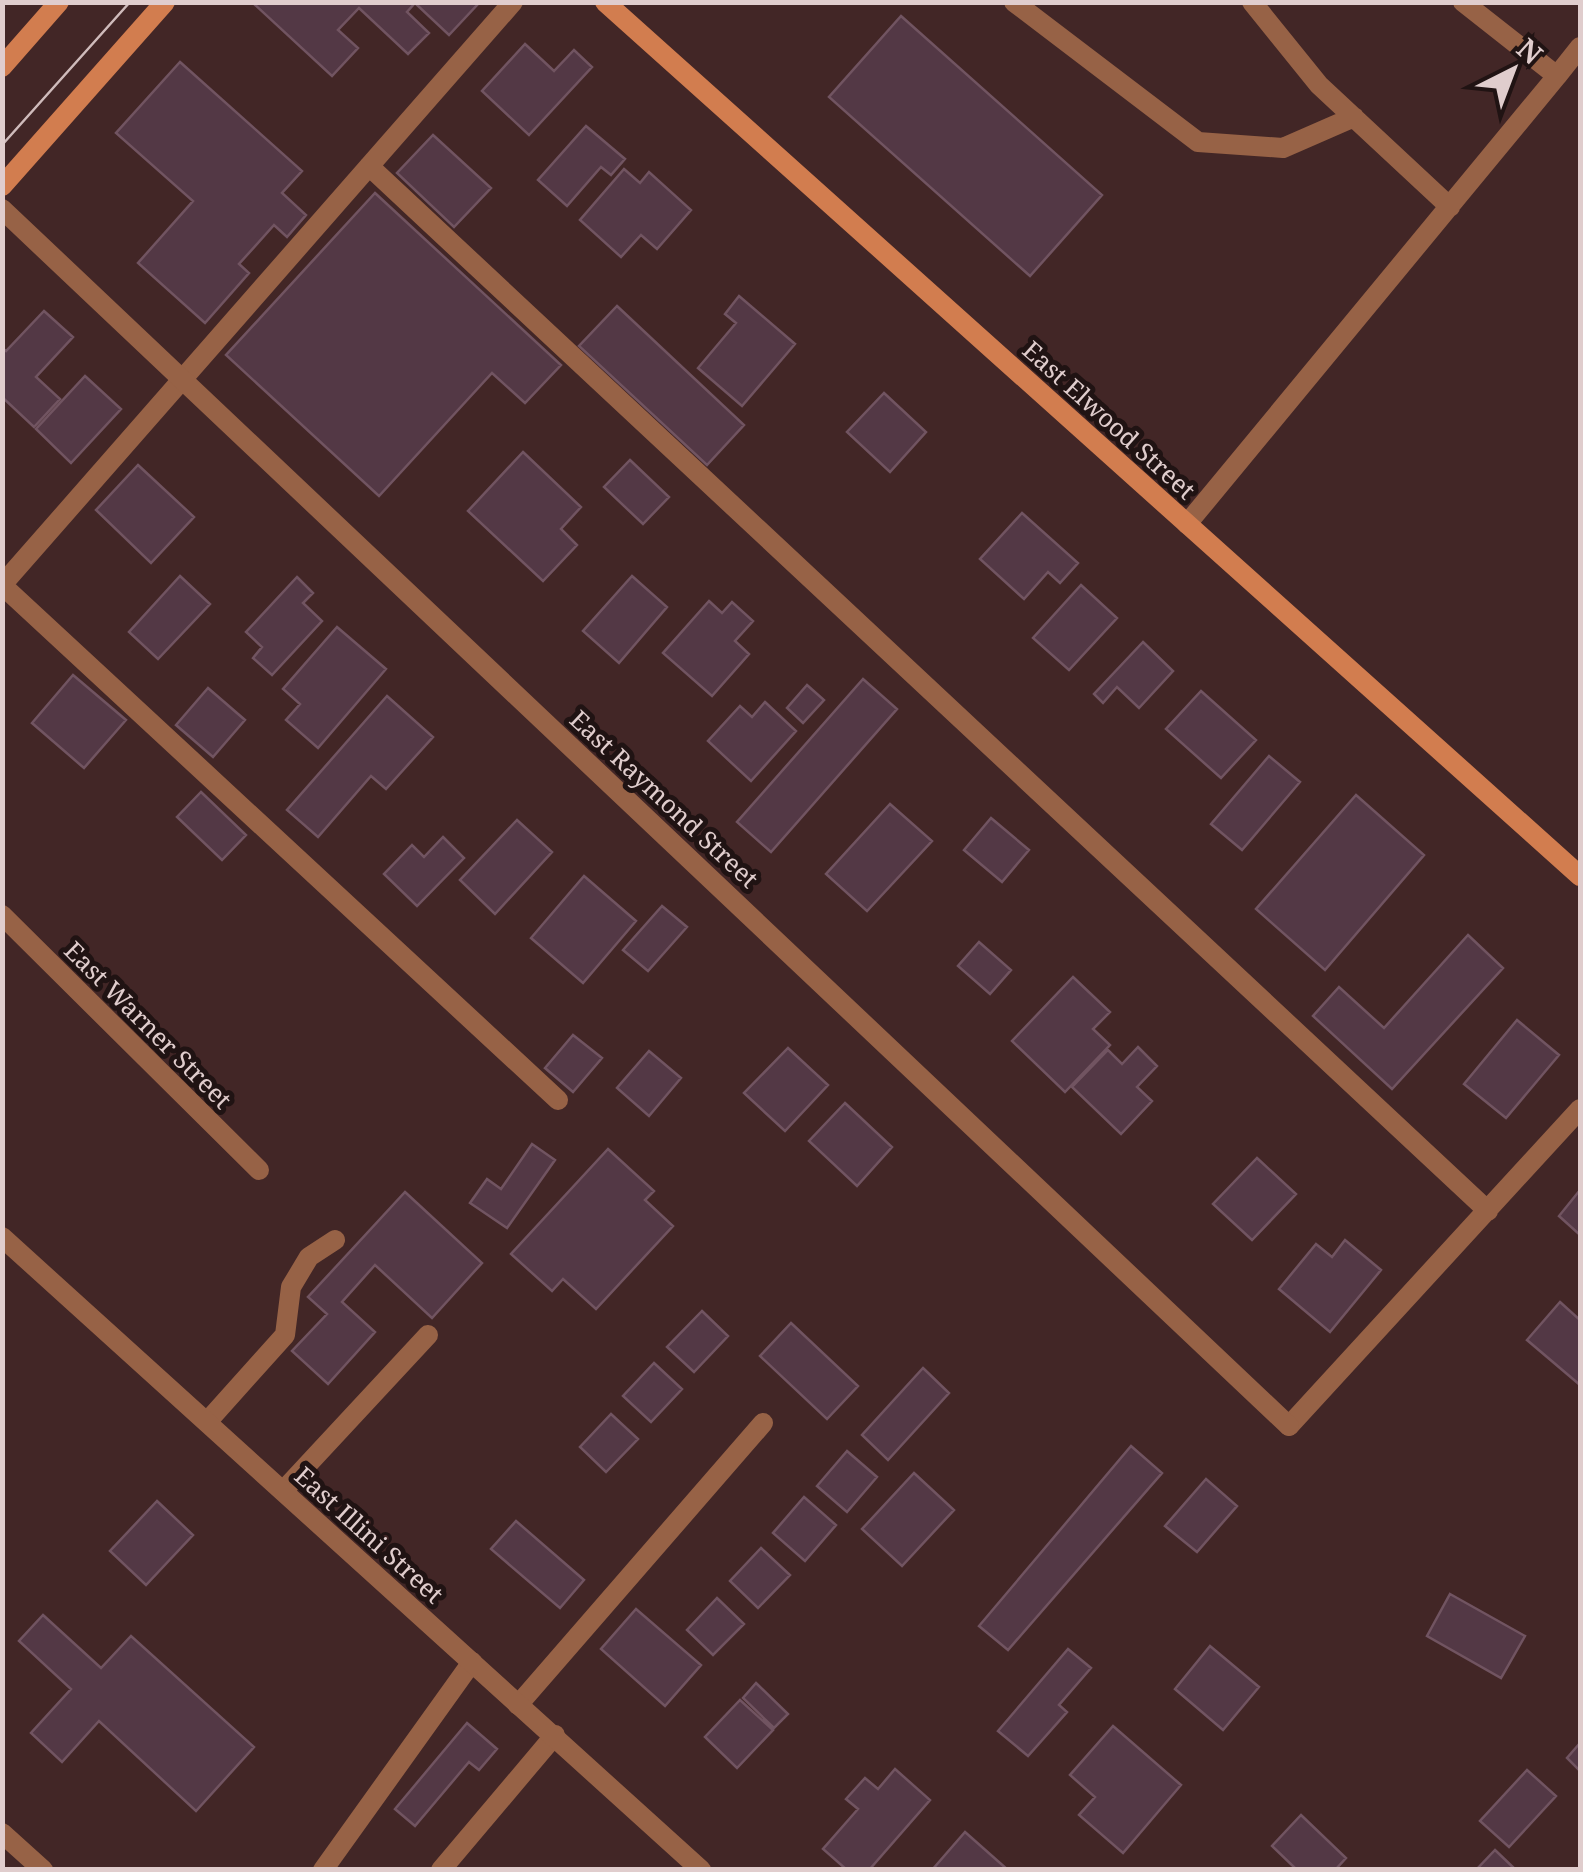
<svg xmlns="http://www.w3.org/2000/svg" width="1583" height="1872" font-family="'Noto Serif',serif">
<rect width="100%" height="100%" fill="#422626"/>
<path fill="#533845" stroke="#715461" stroke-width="2.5" d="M 252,2 L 476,2 L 478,4 L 449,35 L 415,3 L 407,12 L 429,33 L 408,54 L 359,8 L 338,30 L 358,48 L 332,76 Z
M 901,16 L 1102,195 L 1030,276 L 829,97 Z
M 525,44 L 554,71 L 574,50 L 592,67 L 529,135 L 482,91 Z
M 180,62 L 302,171 L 282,193 L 306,215 L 287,237 L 274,225 L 239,264 L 249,273 L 205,323 L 138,263 L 193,201 L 116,133 Z
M 586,126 L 625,159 L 611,175 L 601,167 L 567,206 L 538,180 Z
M 433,135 L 491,188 L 454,227 L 397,173 Z
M 624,169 L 640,183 L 649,172 L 691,210 L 657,249 L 641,235 L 621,257 L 580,220 Z
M 375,193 L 561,365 L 525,403 L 492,373 L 379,496 L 226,355 Z
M 739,296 L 795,344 L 742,406 L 698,368 L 736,323 L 725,314 Z
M 617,306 L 744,425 L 707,465 L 579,346 Z
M 44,311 L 73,337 L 36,377 L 60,399 L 34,427 L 2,397 L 2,348 L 6,351 Z
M 85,376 L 121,409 L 71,463 L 36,429 Z
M 884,393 L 926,432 L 890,472 L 847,432 Z
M 523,452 L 581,507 L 561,529 L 577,545 L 543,581 L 468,511 Z
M 630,460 L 669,497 L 643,524 L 604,487 Z
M 138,465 L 194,517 L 151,563 L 96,510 Z
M 1022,513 L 1078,563 L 1060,583 L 1048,572 L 1024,599 L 980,559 Z
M 180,576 L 210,604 L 158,659 L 129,632 Z
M 632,576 L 667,607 L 619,663 L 583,631 Z
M 297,577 L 313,593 L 303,603 L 322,621 L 272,675 L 253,658 L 262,647 L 246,632 Z
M 1081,585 L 1117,618 L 1069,670 L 1033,638 Z
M 709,601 L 722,613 L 732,602 L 753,621 L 735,641 L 749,654 L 712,696 L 663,653 Z
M 337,627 L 386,669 L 318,748 L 286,720 L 300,704 L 283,689 Z
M 1143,642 L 1173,671 L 1139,708 L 1117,687 L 1103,703 L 1094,694 Z
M 73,675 L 126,720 L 84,768 L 32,723 Z
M 863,679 L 897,709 L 771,852 L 737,822 Z
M 807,685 L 824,700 L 803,723 L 787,708 Z
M 208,688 L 245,720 L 213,757 L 176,725 Z
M 1201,691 L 1256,740 L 1221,778 L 1166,729 Z
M 387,696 L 433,737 L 386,789 L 371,776 L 318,837 L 287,810 Z
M 765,702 L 796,731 L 751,781 L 708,741 L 740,706 L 752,717 Z
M 1269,756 L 1300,782 L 1242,850 L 1211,824 Z
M 201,792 L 246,835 L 222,860 L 177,817 Z
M 1356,795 L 1424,855 L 1325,970 L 1256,909 Z
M 890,804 L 932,841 L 867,911 L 826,874 Z
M 991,818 L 1029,850 L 1002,882 L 964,850 Z
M 517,820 L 552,852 L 495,914 L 460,880 Z
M 443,837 L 464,858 L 417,906 L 384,874 L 412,845 L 424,857 Z
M 584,876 L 636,921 L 583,983 L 531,938 Z
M 662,906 L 687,927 L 648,971 L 623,950 Z
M 1468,935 L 1503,968 L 1392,1089 L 1313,1016 L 1339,987 L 1384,1028 Z
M 979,942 L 1011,970 L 990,994 L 958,966 Z
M 1073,977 L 1110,1012 L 1093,1029 L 1110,1045 L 1065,1092 L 1012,1041 Z
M 1517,1020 L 1559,1055 L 1506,1118 L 1464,1084 Z
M 573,1035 L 602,1058 L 573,1092 L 545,1068 Z
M 1138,1047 L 1157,1066 L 1137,1087 L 1152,1101 L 1121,1134 L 1072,1087 L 1108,1050 L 1122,1064 Z
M 788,1048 L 828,1085 L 785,1131 L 744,1093 Z
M 649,1051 L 681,1078 L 649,1116 L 617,1088 Z
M 845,1103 L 892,1147 L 857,1186 L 809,1141 Z
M 532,1144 L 555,1160 L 507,1228 L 470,1203 L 487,1179 L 501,1189 Z
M 608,1149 L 654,1191 L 645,1200 L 673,1226 L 596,1309 L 563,1279 L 552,1291 L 511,1254 Z
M 1257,1158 L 1296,1194 L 1252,1240 L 1213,1204 Z
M 1580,1190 L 1580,1235 L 1559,1216 Z
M 405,1192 L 482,1263 L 432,1318 L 375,1265 L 342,1302 L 375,1332 L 328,1384 L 292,1351 L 327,1314 L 308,1297 Z
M 1345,1240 L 1381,1270 L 1330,1332 L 1279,1289 L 1316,1244 L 1332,1257 Z
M 1560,1302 L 1580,1320 L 1580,1385 L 1527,1340 Z
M 702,1311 L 728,1336 L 694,1372 L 667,1347 Z
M 791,1323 L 858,1386 L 827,1419 L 760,1356 Z
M 654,1363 L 682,1389 L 651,1422 L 623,1396 Z
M 923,1368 L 949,1393 L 888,1460 L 862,1435 Z
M 611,1414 L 638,1439 L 606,1472 L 580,1447 Z
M 1131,1446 L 1162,1473 L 1008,1650 L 979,1626 Z
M 847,1451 L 877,1477 L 847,1512 L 817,1486 Z
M 914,1473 L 954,1510 L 902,1566 L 862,1529 Z
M 1206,1479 L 1237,1506 L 1197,1552 L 1165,1526 Z
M 804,1497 L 836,1525 L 805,1561 L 773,1533 Z
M 157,1501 L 193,1535 L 146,1585 L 110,1551 Z
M 516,1521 L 584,1580 L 560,1608 L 491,1549 Z
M 761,1548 L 790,1575 L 758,1608 L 730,1581 Z
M 1450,1594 L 1525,1636 L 1501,1678 L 1427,1636 Z
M 717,1598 L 744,1624 L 713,1655 L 687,1630 Z
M 636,1609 L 701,1665 L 665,1706 L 601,1649 Z
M 43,1615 L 101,1668 L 131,1636 L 254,1747 L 196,1811 L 99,1721 L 62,1762 L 31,1733 L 71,1689 L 19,1641 Z
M 1210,1646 L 1259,1687 L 1223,1730 L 1175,1689 Z
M 1068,1649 L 1091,1668 L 1059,1705 L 1067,1712 L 1028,1756 L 998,1731 Z
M 756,1683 L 788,1714 L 774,1728 L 743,1698 Z
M 740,1700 L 773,1730 L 737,1768 L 705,1737 Z
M 467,1723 L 497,1749 L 479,1770 L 469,1762 L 415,1826 L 395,1809 Z
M 1113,1726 L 1181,1785 L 1123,1853 L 1079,1815 L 1095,1797 L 1070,1775 Z
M 1580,1743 L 1580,1771 L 1567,1758 Z
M 895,1769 L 930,1800 L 869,1870 L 847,1870 L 823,1849 L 858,1809 L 846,1799 L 865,1778 L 878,1789 Z
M 1527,1770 L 1556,1796 L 1509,1847 L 1480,1821 Z
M 1301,1815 L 1346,1858 L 1335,1870 L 1297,1870 L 1272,1846 Z
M 965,1832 L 1008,1870 L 932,1870 Z
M 1495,1850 L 1516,1870 L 1476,1870 Z"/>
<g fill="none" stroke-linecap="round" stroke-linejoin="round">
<path stroke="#976246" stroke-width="20" d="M 1014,2 L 1198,142 L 1283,148 L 1354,117
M 1252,2 L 1319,85 L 1450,207
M 1463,2 L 1557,76 L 1580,47
M 369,166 L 1488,1211
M 1187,524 L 1557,76
M 2,585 L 513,2
M 2,585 L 558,1100
M 2,915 L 259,1170
M 207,1422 L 285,1335 L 291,1287 L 309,1257 L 335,1240
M 1289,1426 L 1580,1109
M 283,1491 L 428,1335
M 518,1705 L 763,1423
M 2,1833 L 43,1870
M 323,1870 L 472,1662
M 441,1870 L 555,1735"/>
<path stroke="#976246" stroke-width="20" d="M 2,209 L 1289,1426
M 2,1237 L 701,1870"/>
<path stroke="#d27d4f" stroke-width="20" d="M 605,2 L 1580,876
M 2,67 L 59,2
M 2,186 L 165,2"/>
<path stroke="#cfbbbb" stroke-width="2.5" d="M 2,145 L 130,2"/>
</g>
<g text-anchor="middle" stroke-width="10" stroke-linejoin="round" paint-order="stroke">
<g font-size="25" fill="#e0cdcd" stroke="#201313">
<text transform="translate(1109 420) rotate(42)" y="9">East Elwood Street</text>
<text transform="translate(664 799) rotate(43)" y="9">East Raymond Street</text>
<text transform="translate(148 1025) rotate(45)" y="9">East Warner Street</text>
<text transform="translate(369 1535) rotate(42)" y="9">East Illini Street</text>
</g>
</g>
<rect width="1583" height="1872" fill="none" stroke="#e0cdcd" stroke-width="10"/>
<g transform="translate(1513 70) rotate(42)" stroke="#201313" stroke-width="8" paint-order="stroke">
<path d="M0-8L18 38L0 25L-18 38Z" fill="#e0cdcd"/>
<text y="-15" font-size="28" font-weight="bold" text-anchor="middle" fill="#e0cdcd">N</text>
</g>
</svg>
